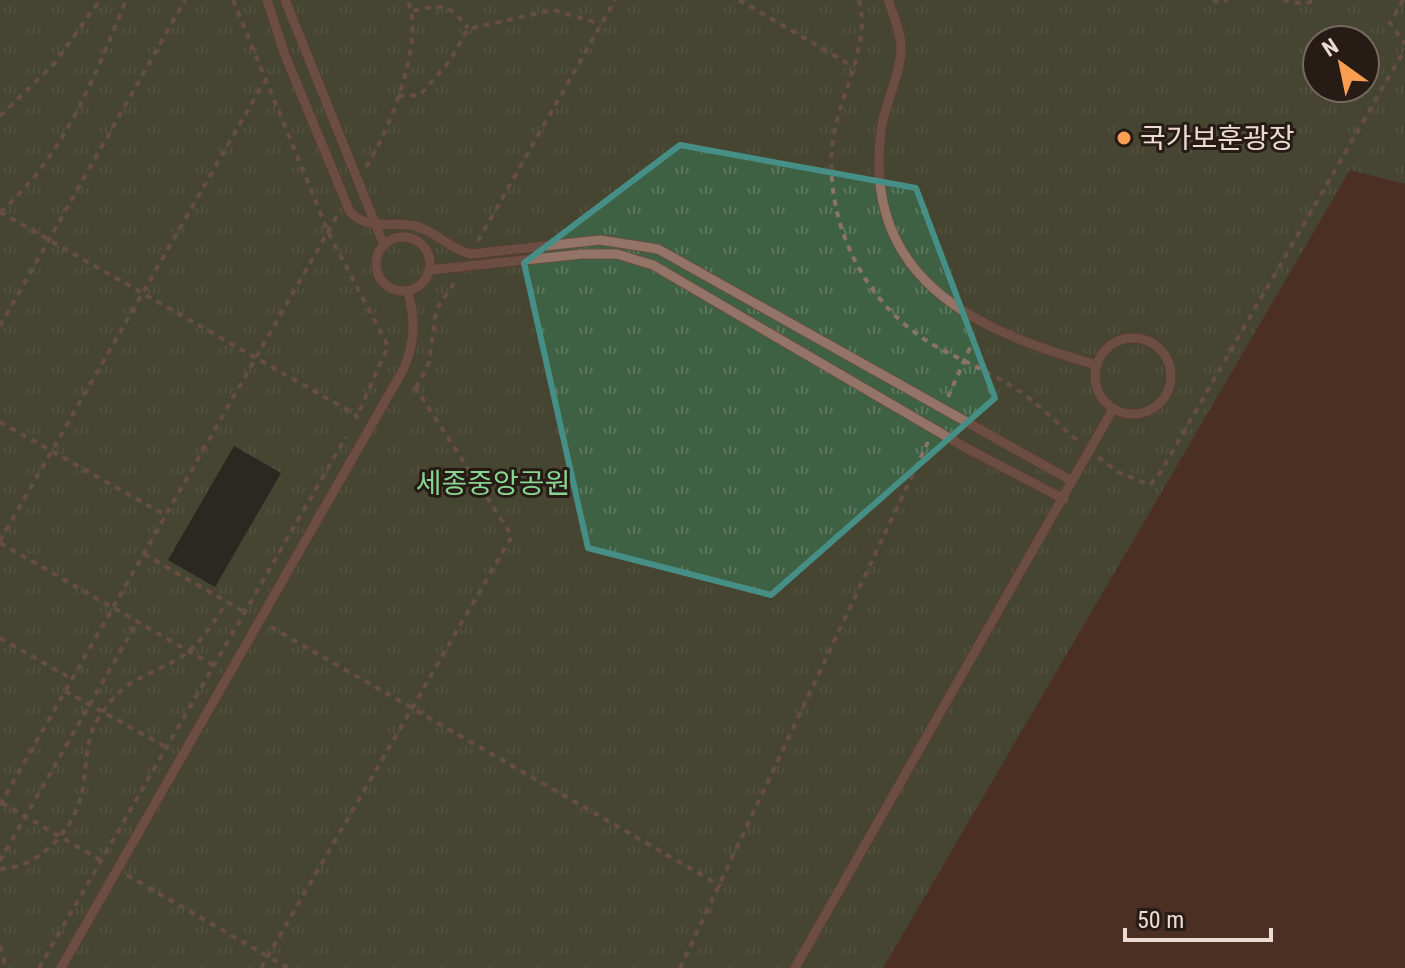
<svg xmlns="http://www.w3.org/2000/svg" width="1405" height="968" font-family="'Roboto Condensed','Noto Sans KR',sans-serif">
<defs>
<pattern id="park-tufts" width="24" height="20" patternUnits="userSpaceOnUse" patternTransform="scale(2)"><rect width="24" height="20" fill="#3f6143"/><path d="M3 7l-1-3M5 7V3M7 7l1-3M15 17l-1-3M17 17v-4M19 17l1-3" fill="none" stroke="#5b775d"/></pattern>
</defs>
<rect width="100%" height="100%" fill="#4a2f22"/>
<path fill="url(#park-tufts)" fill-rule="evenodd" d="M 0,0 L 1405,0 L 1405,184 L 1350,170 L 883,968 L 0,968 ZM 1317,40 L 1365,40 L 1365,88 L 1317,88 Z"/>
<path fill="#011f20" d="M 234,446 L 281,473 L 215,587 L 168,560 Z"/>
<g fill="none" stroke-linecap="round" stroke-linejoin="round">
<defs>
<path id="lane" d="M 267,0 L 285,55 L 350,212 C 371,232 389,220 415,226 C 436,231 449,249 471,254 L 600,240 L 658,249 L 1072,481
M 285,0 L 384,245
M 888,0 C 893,14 901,32 901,48 C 901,75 884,104 881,131 C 862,279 975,331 1097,365
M376 264a27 27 0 1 1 54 0a27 27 0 1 1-54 0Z
M 430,270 L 582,254 L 617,254 L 653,265 L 968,449 L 1064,499
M1095 376a38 38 0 1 1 76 0a38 38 0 1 1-76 0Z
M 61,968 L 403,370 C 416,341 415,320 408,291
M 795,968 L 1113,409"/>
</defs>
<use href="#lane" stroke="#644e42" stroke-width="11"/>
<path stroke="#8a7368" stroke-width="4" stroke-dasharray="6 6" stroke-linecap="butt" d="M 233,0 L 330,236 L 388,346 L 356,419
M 739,0 L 854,67
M 859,0 C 872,47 836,98 832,148 C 826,223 863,300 927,341 C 953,357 982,368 1008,384 C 1034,399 1056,422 1079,442
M 1213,0 L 1220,3 L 1227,0
M 1283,0 L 1303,4 L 1318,0
M 1403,0 L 1390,23 L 1405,44
M 413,11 C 443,4 448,3 468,28
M 398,96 L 420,95 L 449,62 L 468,29 L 553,10 L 601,24
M 0,116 L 54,64 L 100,0
M 366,167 C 388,134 427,37 407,0
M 0,212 L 358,416
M 0,212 C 64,157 95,76 126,0
M 478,241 L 615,0
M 0,326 L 185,0
M 416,388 L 429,363 L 436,310 L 456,280
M 948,397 L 977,332
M 0,422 L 165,515
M 1098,457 L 1118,472 L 1150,485 L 1160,473 L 1405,49
M 0,541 L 264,82
M 0,543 L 213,665
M 144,554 L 246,613
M 271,627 L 721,886
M 0,638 L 72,679
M 65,691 L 166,747
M 2,803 L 102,861
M 0,805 L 337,216
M 0,861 L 137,622
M 0,869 C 38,868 72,832 81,796 C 88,770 83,744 98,719 C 124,677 143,680 179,658 C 200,646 213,622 227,602
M 127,875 L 288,968
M 0,946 L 6,968
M 39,968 L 346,437
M 261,968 L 512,536 L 411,381
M 680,968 L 928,442"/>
<use href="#lane" stroke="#937466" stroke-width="9"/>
</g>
<path d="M0 0H1405V968H0ZM 680,145 L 916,188 L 995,398 L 771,595 L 588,548 L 524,263 Z" fill="#4a2f22" fill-opacity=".55" fill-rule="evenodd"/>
<path fill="none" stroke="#468f87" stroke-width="6" stroke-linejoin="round" d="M 680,145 L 916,188 L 995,398 L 771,595 L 588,548 L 524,263 Z"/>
<circle fill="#fb9e51" stroke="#271b15" stroke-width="3" cx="1124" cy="138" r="8"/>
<g text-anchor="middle" stroke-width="6" stroke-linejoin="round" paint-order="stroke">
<g font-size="28" fill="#ecdbd3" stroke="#271b15" text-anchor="start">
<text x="1140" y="148">국가보훈광장</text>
</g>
<g font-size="28" fill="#88d491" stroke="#271b15">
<text x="493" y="493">세종중앙공원</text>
</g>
</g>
<g transform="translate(1341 64) rotate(327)"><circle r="38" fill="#271b15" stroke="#766861" stroke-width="2"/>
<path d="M0-6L14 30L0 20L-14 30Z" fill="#fb9e51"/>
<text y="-12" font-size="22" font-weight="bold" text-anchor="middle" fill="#ecdbd3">N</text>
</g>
<path d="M1125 928v12h146v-12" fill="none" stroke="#ecdbd3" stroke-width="4"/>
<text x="1137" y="928" font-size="24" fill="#ecdbd3" stroke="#271b15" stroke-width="6" paint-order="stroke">50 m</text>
</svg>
